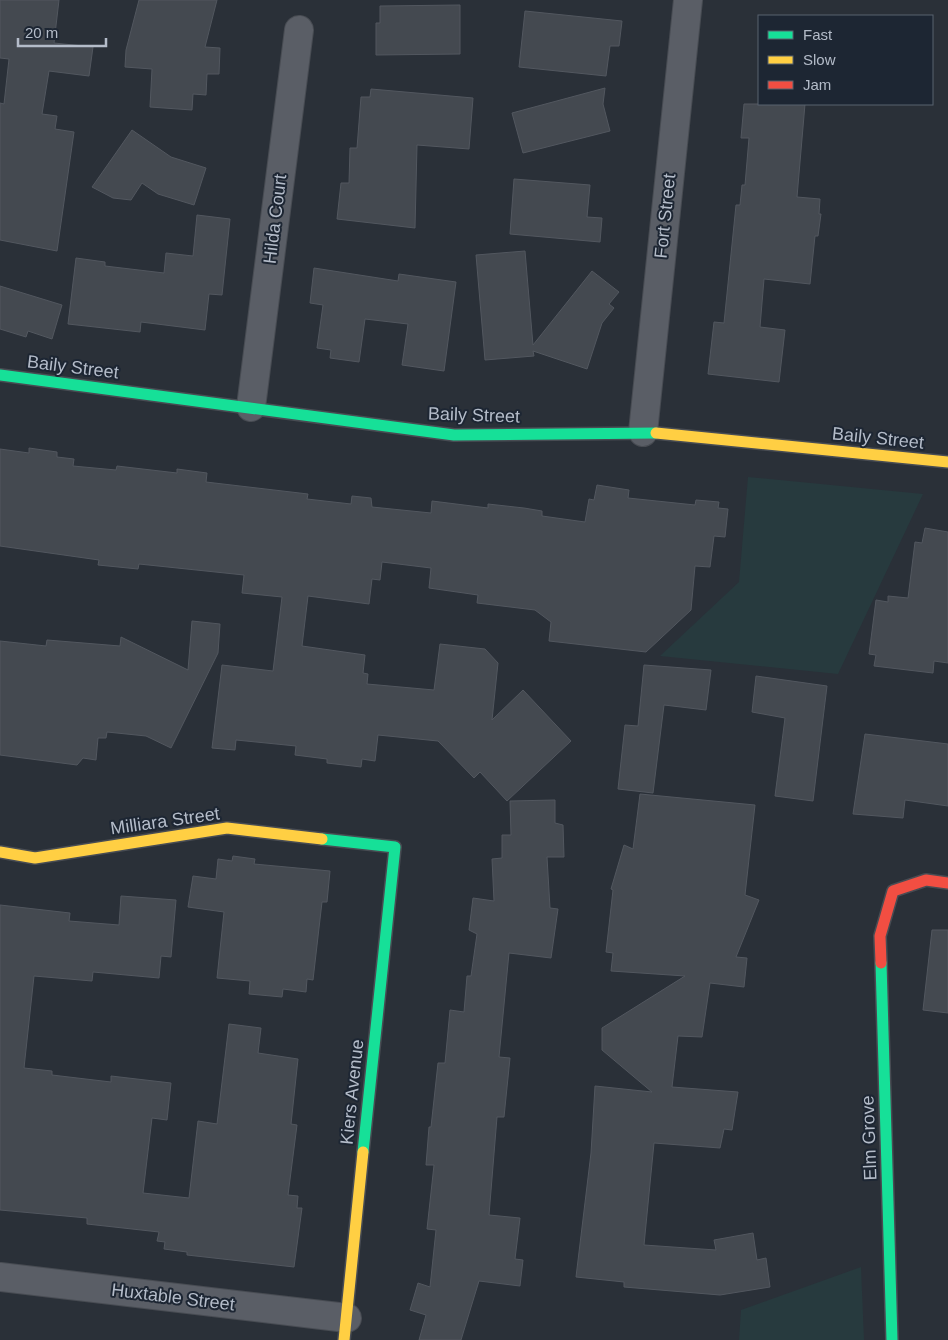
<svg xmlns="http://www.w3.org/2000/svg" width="948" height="1340" font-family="Helvetica,sans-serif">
<rect width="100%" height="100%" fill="#2a3038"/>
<path fill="#273a3e" d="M 748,477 L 923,494 L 838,674 L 660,656 L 739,582 Z
M 861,1267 L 864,1340 L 739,1340 L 741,1310 Z"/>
<path fill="#444950" stroke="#52575f" d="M 0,0 L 59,0 L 54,43 L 93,47 L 89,76 L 49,71 L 42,114 L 57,116 L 55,129 L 74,132 L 57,251 L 0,240 L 0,103 L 4,104 L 9,59 L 0,58 Z
M 139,0 L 217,0 L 205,47 L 220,48 L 219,74 L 207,74 L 206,95 L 193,94 L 192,110 L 150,107 L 152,69 L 125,67 L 126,50 Z
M 460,5 L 460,54 L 376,55 L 376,23 L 380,23 L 380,6 Z
M 525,11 L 622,21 L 619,46 L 610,46 L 606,76 L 519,67 Z
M 605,88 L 603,104 L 610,131 L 523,153 L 512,113 Z
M 371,89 L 473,98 L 469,149 L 417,145 L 415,228 L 337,219 L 341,183 L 349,183 L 350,148 L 357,148 L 361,97 L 370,97 Z
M 744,104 L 805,104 L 797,197 L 820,199 L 819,214 L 821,214 L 818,236 L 815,236 L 810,284 L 764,279 L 760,327 L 785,330 L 779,382 L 708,374 L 714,322 L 724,323 L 736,205 L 740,205 L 742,185 L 745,185 L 749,138 L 741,138 Z
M 132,130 L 171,157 L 206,168 L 194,205 L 158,194 L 142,183 L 131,200 L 113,198 L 92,187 Z
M 514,179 L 590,185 L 587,217 L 602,218 L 600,242 L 510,234 Z
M 197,215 L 230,219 L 222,295 L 209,294 L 205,330 L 141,322 L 140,332 L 68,324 L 76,258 L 105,262 L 105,266 L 164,273 L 166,253 L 193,256 Z
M 525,251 L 533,345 L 592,271 L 619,292 L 609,304 L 614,308 L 602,323 L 587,369 L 533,351 L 534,356 L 485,360 L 476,255 Z
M 314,268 L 398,281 L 399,274 L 456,282 L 444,371 L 402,365 L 408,324 L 365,319 L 359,362 L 330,358 L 331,350 L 317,348 L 323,305 L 310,303 Z
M 0,286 L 62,305 L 52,339 L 28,331 L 26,337 L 0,329 Z
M 29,448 L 57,452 L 57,457 L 74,459 L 73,466 L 116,470 L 117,466 L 177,473 L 177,469 L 207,473 L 206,482 L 308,494 L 307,499 L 351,504 L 352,496 L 371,498 L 372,507 L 431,513 L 432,501 L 488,508 L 488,504 L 524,508 L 542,511 L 542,516 L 585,522 L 589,499 L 594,500 L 597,485 L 629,490 L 628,498 L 695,505 L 696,500 L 719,502 L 718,508 L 728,509 L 725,537 L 714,536 L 710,567 L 695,566 L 691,610 L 646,652 L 549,641 L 551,622 L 535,610 L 477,603 L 478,595 L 429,588 L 431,568 L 382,562 L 380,580 L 372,579 L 369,604 L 308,596 L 302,646 L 365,655 L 363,673 L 368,674 L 367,684 L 434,690 L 440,644 L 485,649 L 498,663 L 492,720 L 523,690 L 571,741 L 507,801 L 480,772 L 474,778 L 438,741 L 378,735 L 375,761 L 362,759 L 361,767 L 327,763 L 327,759 L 295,755 L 296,746 L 236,740 L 235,750 L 212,748 L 222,665 L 273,671 L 282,597 L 242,593 L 244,575 L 139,564 L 138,569 L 98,565 L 99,560 L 0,546 L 0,449 L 29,453 Z
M 925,528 L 948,532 L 948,663 L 934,661 L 933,673 L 874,666 L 876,655 L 869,654 L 876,600 L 888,602 L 888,596 L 908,598 L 915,542 L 922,543 Z
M 192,621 L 220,624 L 218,653 L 171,748 L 146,736 L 107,732 L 106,738 L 98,738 L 96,760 L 83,758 L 77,765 L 0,755 L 0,641 L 46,646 L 47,640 L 120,646 L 121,637 L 188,670 Z
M 644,665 L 711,670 L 706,710 L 664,705 L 653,793 L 618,789 L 625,725 L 638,726 Z
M 756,676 L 827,686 L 813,801 L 775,796 L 785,718 L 752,712 Z
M 865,734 L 948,744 L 948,806 L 905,800 L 903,818 L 853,814 Z
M 640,794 L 755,805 L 745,895 L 759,900 L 736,957 L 747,958 L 744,987 L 710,983 L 702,1037 L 678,1036 L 672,1087 L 738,1092 L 732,1130 L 724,1129 L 720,1148 L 654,1143 L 644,1245 L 716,1250 L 714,1240 L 753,1233 L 757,1260 L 766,1258 L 770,1287 L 720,1295 L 624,1287 L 624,1282 L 576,1277 L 591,1153 L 595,1086 L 652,1092 L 602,1050 L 602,1028 L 685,976 L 611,971 L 613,953 L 606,952 L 613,890 L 611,889 L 624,845 L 633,849 Z
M 555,800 L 555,823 L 563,825 L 564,857 L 547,857 L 550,908 L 558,909 L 551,958 L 509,953 L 499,1057 L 510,1058 L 504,1117 L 497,1117 L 489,1215 L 520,1218 L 515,1259 L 523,1260 L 520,1286 L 479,1281 L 461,1340 L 419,1340 L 426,1315 L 410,1310 L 418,1283 L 430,1287 L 436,1230 L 427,1229 L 434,1165 L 426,1165 L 429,1127 L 431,1127 L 438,1063 L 445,1063 L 450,1010 L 464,1012 L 467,976 L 471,976 L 477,934 L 469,930 L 473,898 L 494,901 L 492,859 L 502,858 L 502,835 L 511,835 L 510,801 Z
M 233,856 L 255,859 L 254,864 L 330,871 L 327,902 L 322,902 L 313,980 L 307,979 L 306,992 L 283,989 L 282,997 L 249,994 L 250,981 L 217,978 L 224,912 L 188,907 L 193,876 L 216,879 L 218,859 L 232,861 Z
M 121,896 L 176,900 L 171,957 L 161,956 L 159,978 L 93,972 L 92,981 L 34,976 L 24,1068 L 52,1071 L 52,1075 L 111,1082 L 111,1076 L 171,1083 L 167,1120 L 152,1118 L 143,1193 L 189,1198 L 198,1121 L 217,1124 L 229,1024 L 261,1028 L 258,1053 L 298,1059 L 291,1124 L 297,1125 L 288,1195 L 298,1196 L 297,1208 L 302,1208 L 294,1267 L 187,1255 L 187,1252 L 164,1249 L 165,1242 L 157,1241 L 159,1232 L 87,1224 L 87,1218 L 0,1210 L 0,905 L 70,913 L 69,921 L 119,925 Z
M 932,930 L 948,930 L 948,1013 L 923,1010 Z"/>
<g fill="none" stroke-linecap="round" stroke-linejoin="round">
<defs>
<path id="street" d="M 251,407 L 299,30
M 643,432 L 688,0
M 0,1277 L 347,1318"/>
<path id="fast" d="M 0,375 L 454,435 L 656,433
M 322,839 L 395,847 L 363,1152
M 881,963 L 892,1340"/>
<path id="slow" d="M 656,433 L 948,462
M 0,852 L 35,858 L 227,828 L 322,839
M 344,1340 L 363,1152"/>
<path id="jam" d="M 881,963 L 880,936 L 893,891 L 926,880 L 948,883"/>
</defs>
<use href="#street" stroke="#484c53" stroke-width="30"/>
<use href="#fast" stroke="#484c53" stroke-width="14"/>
<use href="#slow" stroke="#484c53" stroke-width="14"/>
<use href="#jam" stroke="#484c53" stroke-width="14"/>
<use href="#street" stroke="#5a5e66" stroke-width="28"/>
<use href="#fast" stroke="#16e098" stroke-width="11"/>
<use href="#slow" stroke="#ffcf43" stroke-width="11"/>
<use href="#jam" stroke="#f24e42" stroke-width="11"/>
</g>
<g text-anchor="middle" stroke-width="4" stroke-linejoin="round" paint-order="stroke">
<g font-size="18" fill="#b4bcc9" stroke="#1d2633">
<text transform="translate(665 216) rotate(-84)" y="6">Fort Street</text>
<text transform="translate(275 219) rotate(-83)" y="6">Hilda Court</text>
<text transform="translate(73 367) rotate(7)" y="6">Baily Street</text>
<text transform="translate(474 415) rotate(2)" y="6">Baily Street</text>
<text transform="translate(878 438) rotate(6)" y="6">Baily Street</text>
<text transform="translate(165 821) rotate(-8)" y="6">Milliara Street</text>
<text transform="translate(352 1092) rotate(-84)" y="6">Kiers Avenue</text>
<text transform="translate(869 1138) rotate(-92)" y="6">Elm Grove</text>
<text transform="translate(173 1297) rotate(7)" y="6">Huxtable Street</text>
</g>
</g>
<rect x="758" y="15" width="175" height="90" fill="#1d2633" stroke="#59626f"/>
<rect x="768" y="31" width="25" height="8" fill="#16e098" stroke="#59626f"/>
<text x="803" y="40" font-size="15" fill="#b4bcc9">Fast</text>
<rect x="768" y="56" width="25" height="8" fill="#ffcf43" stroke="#59626f"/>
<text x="803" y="65" font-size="15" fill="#b4bcc9">Slow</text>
<rect x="768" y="81" width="25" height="8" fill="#f24e42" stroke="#59626f"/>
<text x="803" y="90" font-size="15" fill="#b4bcc9">Jam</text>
<path d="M18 38v8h88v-8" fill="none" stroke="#b4bcc9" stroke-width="2.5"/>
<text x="25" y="38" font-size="15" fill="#b4bcc9" stroke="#1d2633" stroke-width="4" paint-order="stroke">20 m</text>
</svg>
